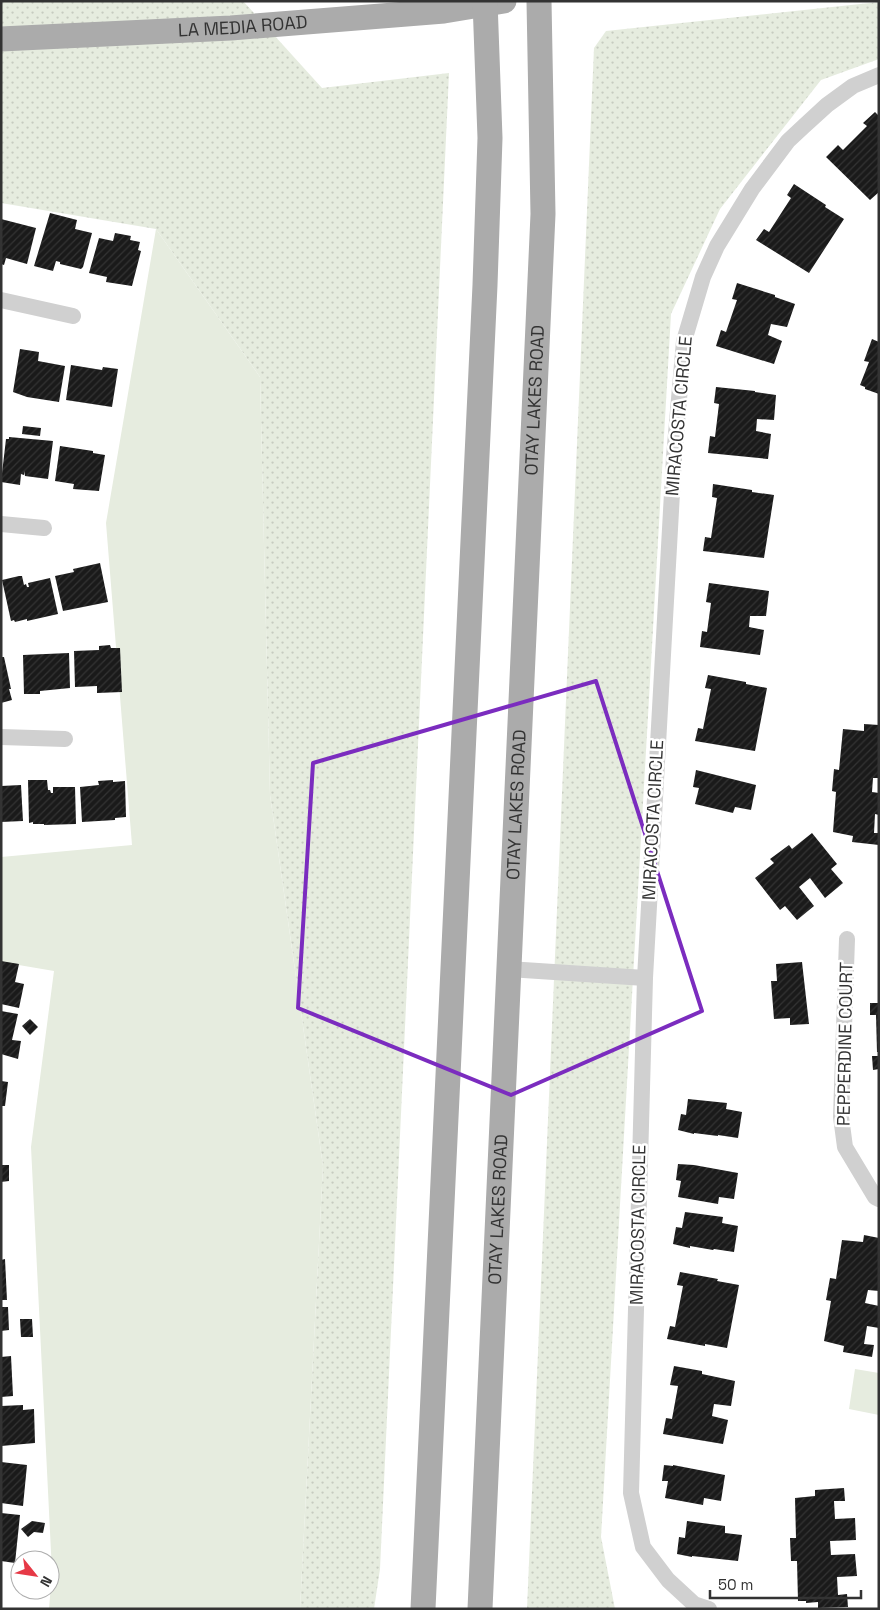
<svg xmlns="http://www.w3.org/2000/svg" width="880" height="1610" font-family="'Space Grotesk',sans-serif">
<defs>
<pattern id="grass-dots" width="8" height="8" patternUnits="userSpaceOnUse" patternTransform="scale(1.25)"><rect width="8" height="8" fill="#e6ecdf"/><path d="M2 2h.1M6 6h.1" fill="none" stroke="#c6cbc0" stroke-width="1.8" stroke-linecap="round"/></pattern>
<pattern id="building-hatch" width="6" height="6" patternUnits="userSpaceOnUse" patternTransform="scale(1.25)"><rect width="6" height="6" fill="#1a1a1a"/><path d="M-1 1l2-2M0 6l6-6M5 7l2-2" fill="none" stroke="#333"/></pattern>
</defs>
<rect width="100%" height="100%" fill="#fff"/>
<path fill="url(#grass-dots)" d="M 1,1 L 243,1 L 322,88 L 449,73 L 380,1569 L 374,1609 L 300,1609 L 323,1166 L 270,795 L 260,377 L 156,229 L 1,203 Z
M 879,2 L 879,59 L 821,80 L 720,209 L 671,314 L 601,1537 L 615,1609 L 527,1609 L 594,48 L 606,31 Z"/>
<path fill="#e6ecdf" d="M 156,229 L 260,377 L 270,795 L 323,1166 L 300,1609 L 49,1609 L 52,1572 L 31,1147 L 54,971 L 1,962 L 1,857 L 132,845 L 106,523 Z
M 855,1369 L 879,1373 L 879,1415 L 849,1409 Z"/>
<path fill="url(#building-hatch)" d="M 875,112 L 879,116 L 879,192 L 870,200 L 826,157 L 838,145 L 843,150 L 867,126 L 863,123 Z
M 794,184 L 826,205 L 825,207 L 844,219 L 809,273 L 756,240 L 764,229 L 769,232 L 791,198 L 787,195 Z
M 50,213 L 77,220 L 75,229 L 92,233 L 83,267 L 81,269 L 60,264 L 60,259 L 60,262 L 56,261 L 53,271 L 34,266 Z
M 1,219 L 36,228 L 27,264 L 6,258 L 4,265 L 1,264 Z
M 115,233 L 131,236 L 130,240 L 140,242 L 138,250 L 141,251 L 132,286 L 106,282 L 107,277 L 89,273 L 99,238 L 113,241 Z
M 737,283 L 775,295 L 775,297 L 795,304 L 787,327 L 771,324 L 768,335 L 782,341 L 774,364 L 716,346 L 721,330 L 726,332 L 737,300 L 732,299 Z
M 872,339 L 879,342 L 879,394 L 865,389 L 865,387 L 860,385 L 869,362 L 864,361 Z
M 20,349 L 39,352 L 38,361 L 65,366 L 59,402 L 27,397 L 13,392 Z
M 71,365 L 102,370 L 103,367 L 118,369 L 112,407 L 66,400 Z
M 716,387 L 755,391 L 755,392 L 776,395 L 774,420 L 757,419 L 756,431 L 771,434 L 768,459 L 708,453 L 710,436 L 715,437 L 719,404 L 714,403 Z
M 23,426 L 41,428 L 40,436 L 22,434 Z
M 9,437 L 53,441 L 48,479 L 25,476 L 24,471 L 24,475 L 21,474 L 20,485 L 1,482 L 6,439 L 9,439 Z
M 60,446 L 93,451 L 93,453 L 105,455 L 99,491 L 73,489 L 74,484 L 55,481 Z
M 713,484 L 752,490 L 752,492 L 774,495 L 764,558 L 703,551 L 705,537 L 711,538 L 717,498 L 712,497 Z
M 100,563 L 108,602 L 63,611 L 55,576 L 74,572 L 73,569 Z
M 19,576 L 22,576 L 24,585 L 26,584 L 27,587 L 29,587 L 28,583 L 50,578 L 58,614 L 27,621 L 27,619 L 15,622 L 14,620 L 11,621 L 2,580 Z
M 709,583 L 769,591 L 766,616 L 750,616 L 749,627 L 764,630 L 760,655 L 700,647 L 702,631 L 707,632 L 711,603 L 706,602 Z
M 110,645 L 111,648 L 120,648 L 122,692 L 97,693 L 97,686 L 75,687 L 74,651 L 99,650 L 99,646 Z
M 69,653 L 70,688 L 40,691 L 40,694 L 24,694 L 23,655 Z
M 1,657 L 4,657 L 11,689 L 9,689 L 12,700 L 1,703 Z
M 708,675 L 746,682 L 746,684 L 767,688 L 755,751 L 695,741 L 698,728 L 703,729 L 711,689 L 705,688 Z
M 864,724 L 879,725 L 879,778 L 873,778 L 872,792 L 879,793 L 879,815 L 875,814 L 874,833 L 879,833 L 879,845 L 852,842 L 853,836 L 833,832 L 836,792 L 832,791 L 834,769 L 839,770 L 843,729 L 864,731 Z
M 696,770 L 756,785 L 751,810 L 735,807 L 733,813 L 695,804 L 699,788 L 693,787 Z
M 28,780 L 47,780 L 48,790 L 50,790 L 51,793 L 53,793 L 53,787 L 75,787 L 76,824 L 44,825 L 44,824 L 33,824 L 33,822 L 29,823 Z
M 113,780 L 113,782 L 125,781 L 126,817 L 115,818 L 115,820 L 82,822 L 80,787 L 99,785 L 98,781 Z
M 21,785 L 23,821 L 1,822 L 1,786 Z
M 812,833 L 837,864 L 831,869 L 843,883 L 825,898 L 810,878 L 799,887 L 814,906 L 797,920 L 785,906 L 780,910 L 755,878 L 774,863 L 770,859 L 789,845 L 792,849 Z
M 1,961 L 19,964 L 15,982 L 24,984 L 19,1008 L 1,1004 Z
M 802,962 L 809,1024 L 790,1025 L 790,1018 L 774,1019 L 771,981 L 777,981 L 776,964 Z
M 870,1003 L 879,1003 L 879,1052 L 877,1052 L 876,1015 L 870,1015 Z
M 1,1011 L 18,1014 L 12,1040 L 21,1041 L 18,1059 L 1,1054 Z
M 30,1019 L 38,1027 L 30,1035 L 22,1026 Z
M 872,1056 L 879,1056 L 879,1069 L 873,1070 Z
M 1,1081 L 8,1082 L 5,1106 L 1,1106 Z
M 688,1099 L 727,1103 L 726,1109 L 742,1112 L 738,1138 L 718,1135 L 718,1136 L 694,1133 L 694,1134 L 678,1130 L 681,1114 L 686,1115 Z
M 678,1164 L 694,1165 L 738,1173 L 734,1199 L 719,1197 L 718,1204 L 678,1197 L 681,1181 L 676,1180 Z
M 1,1165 L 9,1165 L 9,1181 L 1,1182 Z
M 685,1212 L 723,1217 L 722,1223 L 738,1226 L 734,1252 L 714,1249 L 713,1250 L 690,1246 L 690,1248 L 673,1244 L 676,1227 L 682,1228 Z
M 864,1235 L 879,1238 L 879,1291 L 868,1290 L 865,1303 L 879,1306 L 879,1328 L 867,1326 L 864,1344 L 874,1345 L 872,1357 L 843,1352 L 844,1346 L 824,1341 L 831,1301 L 826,1300 L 830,1278 L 836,1279 L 842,1240 L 863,1242 Z
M 5,1259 L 7,1300 L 1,1300 L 1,1260 Z
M 680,1272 L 718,1279 L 717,1281 L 739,1285 L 727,1348 L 705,1344 L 705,1346 L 667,1339 L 670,1326 L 675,1327 L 683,1286 L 677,1285 Z
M 1,1307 L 8,1307 L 9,1330 L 1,1331 Z
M 20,1319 L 32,1319 L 33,1337 L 21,1337 Z
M 11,1356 L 13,1396 L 1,1397 L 1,1357 Z
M 674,1366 L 702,1371 L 702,1374 L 735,1381 L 731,1406 L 714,1404 L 712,1416 L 728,1420 L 723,1444 L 663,1434 L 666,1418 L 672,1419 L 678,1386 L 670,1385 Z
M 23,1405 L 23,1410 L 34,1409 L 35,1443 L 1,1446 L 1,1406 Z
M 1,1462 L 27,1465 L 23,1506 L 1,1503 Z
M 664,1465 L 673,1466 L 673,1465 L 725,1475 L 721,1501 L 704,1498 L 703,1505 L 665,1498 L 668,1481 L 662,1481 Z
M 844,1488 L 845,1501 L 834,1501 L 835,1519 L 855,1518 L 856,1540 L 830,1541 L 831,1555 L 855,1554 L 857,1576 L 837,1577 L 838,1595 L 847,1594 L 848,1607 L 818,1608 L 818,1602 L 806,1603 L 806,1601 L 798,1601 L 797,1561 L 791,1561 L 790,1538 L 796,1538 L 795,1498 L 815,1496 L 815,1490 Z
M 1,1513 L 20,1515 L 15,1563 L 1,1561 Z
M 32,1521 L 45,1523 L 43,1533 L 34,1532 L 28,1537 L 21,1529 Z
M 687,1521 L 725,1526 L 725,1533 L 742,1535 L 738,1561 L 692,1556 L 692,1557 L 677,1554 L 679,1537 L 685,1538 Z"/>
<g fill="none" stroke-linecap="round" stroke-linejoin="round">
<path stroke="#d0d0d0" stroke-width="16" d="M 1,300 L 73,316
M 1,524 L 44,528
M 1,737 L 65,739
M 847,939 L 841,1117 L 845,1147 L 875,1197 L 879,1199
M 508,969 L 645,978
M 709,1609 L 694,1604 L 668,1580 L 643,1547 L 631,1493 L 645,978 L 674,457 L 684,341 L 703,277 L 717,246 L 752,189 L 788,141 L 803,127 L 827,105 L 853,86 L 879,75"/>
<g stroke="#ababab" stroke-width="25">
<path id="s1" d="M 1,39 L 231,28 L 444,11 L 504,1"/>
<path d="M 423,1609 L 485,285 L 490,138 L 485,1"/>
<path id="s2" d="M 480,1609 L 543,214 L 539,1"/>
</g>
</g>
<path fill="none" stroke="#7b2cbf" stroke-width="4" stroke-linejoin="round" d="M 596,681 L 702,1011 L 511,1095 L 298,1008 L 313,763 Z"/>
<g text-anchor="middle" stroke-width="5" stroke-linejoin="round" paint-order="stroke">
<g font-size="18" fill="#333" stroke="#fff">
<text dy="6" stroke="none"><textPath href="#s1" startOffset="242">LA MEDIA ROAD</textPath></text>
<text dy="6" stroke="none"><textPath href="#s2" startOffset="1210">OTAY LAKES ROAD</textPath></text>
<text transform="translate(679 416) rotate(-85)" y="6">MIRACOSTA CIRCLE</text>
<text dy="6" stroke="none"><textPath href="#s2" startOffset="805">OTAY LAKES ROAD</textPath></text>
<text transform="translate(653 820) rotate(-87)" y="6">MIRACOSTA CIRCLE</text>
<text transform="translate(845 1044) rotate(-89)" y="6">PEPPERDINE COURT</text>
<text dy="6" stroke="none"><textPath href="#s2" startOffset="400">OTAY LAKES ROAD</textPath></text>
<text transform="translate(638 1225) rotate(-89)" y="6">MIRACOSTA CIRCLE</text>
</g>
</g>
<rect width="880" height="1610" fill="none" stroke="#333333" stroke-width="5"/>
<g transform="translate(35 1575) rotate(120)"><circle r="24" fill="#ffffff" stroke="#adadad"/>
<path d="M0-4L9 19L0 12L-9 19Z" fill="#e63946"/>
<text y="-8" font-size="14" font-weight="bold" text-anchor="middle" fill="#333333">N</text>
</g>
<path d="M710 1590v8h151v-8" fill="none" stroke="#333333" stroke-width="2.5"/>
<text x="718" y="1590" font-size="15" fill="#333333" stroke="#ffffff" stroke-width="4" paint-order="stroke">50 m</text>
</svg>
